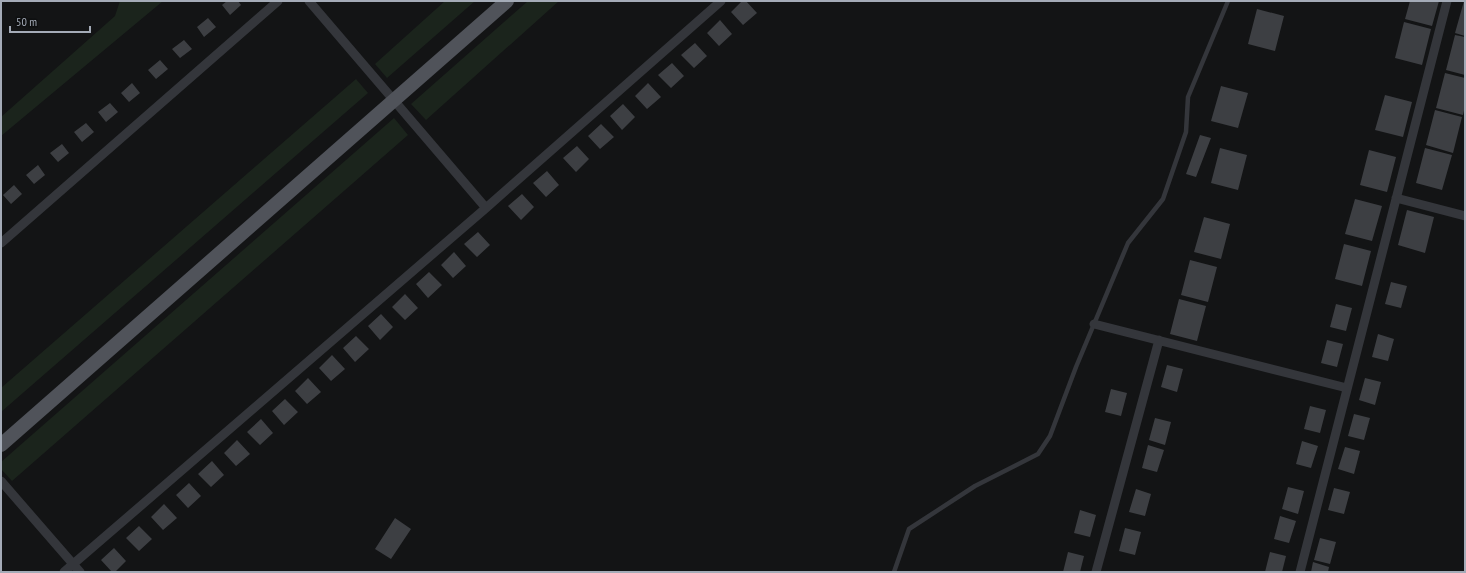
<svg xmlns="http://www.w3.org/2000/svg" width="1466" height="573" font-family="'PT Sans Narrow',sans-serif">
<rect width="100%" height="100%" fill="#131415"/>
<path fill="#1b241c" d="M 120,1 L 163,1 L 1,136 L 1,117 L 115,16 Z
M 445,1 L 475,1 L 387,78 L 375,64 Z
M 528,1 L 559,1 L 426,120 L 411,104 Z
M 356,79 L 368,93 L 1,412 L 1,388 Z
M 394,118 L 408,135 L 12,481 L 1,469 L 1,462 Z"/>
<path fill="#3d3f43" d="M 227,1 L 238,1 L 241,5 L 230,15 L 222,5 Z
M 742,1 L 746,1 L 757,13 L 743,25 L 731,12 Z
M 1410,1 L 1439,1 L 1432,26 L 1405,19 Z
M 1464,1 L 1465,1 L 1465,36 L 1455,33 Z
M 1257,9 L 1284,16 L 1275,51 L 1248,44 Z
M 208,18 L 216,27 L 204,37 L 197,27 Z
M 720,20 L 732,34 L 719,46 L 707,33 Z
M 1404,22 L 1431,29 L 1422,65 L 1395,58 Z
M 1455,35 L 1465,37 L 1465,75 L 1446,70 Z
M 184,40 L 192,49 L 180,58 L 172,49 Z
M 695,43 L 707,56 L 694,68 L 681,55 Z
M 160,60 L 168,69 L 156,79 L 148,70 Z
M 672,63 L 684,76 L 671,88 L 658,75 Z
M 1445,73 L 1465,78 L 1465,106 L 1463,115 L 1436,108 Z
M 132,83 L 140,93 L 129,102 L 121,93 Z
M 648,83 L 661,97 L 647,109 L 635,96 Z
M 1221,86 L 1248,93 L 1238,128 L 1211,121 Z
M 1385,95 L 1412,102 L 1403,137 L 1375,130 Z
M 110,103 L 118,112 L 106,122 L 98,112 Z
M 623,104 L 635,117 L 622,130 L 610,116 Z
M 1435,110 L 1462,117 L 1453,153 L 1426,145 Z
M 86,123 L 94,132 L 82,142 L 74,132 Z
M 601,124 L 614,137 L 600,149 L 588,136 Z
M 1200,135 L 1211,138 L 1196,177 L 1186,174 Z
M 62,144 L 69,153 L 58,162 L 50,153 Z
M 577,146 L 589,159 L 576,172 L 563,158 Z
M 1220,148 L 1247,155 L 1238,190 L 1211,183 Z
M 1425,148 L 1452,155 L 1442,190 L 1416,183 Z
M 1369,150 L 1396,157 L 1387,192 L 1360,185 Z
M 38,165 L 45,175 L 34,184 L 26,175 Z
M 547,171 L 559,185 L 546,197 L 533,183 Z
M 14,185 L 22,194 L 11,204 L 3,195 Z
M 522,194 L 534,207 L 521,220 L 508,206 Z
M 1355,199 L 1382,206 L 1372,241 L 1345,234 Z
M 1407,210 L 1434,217 L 1425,253 L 1398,245 Z
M 1204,217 L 1230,224 L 1221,259 L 1194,252 Z
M 478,232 L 490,245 L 477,257 L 464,244 Z
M 1344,244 L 1371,251 L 1362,286 L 1335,279 Z
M 454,252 L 466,266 L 453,278 L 441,265 Z
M 1190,260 L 1217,267 L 1208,302 L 1181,295 Z
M 429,272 L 442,285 L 428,298 L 416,284 Z
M 1391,282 L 1407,286 L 1401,308 L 1385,304 Z
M 405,294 L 418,308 L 405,320 L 392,307 Z
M 1179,299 L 1206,306 L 1197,341 L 1170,334 Z
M 1336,304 L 1352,308 L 1346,331 L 1330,327 Z
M 381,314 L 393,327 L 380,340 L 368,326 Z
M 1378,334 L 1394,339 L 1388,361 L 1372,357 Z
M 356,336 L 369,349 L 355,362 L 343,348 Z
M 1327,340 L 1343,344 L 1337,367 L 1321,363 Z
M 332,355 L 345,369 L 331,381 L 319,368 Z
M 1167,365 L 1183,369 L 1177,392 L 1161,387 Z
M 308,378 L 321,392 L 307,404 L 295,391 Z
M 1365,378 L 1381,382 L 1375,405 L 1359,400 Z
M 1111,389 L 1127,393 L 1121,416 L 1105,412 Z
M 285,399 L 298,412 L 284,425 L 272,411 Z
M 1310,406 L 1326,410 L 1320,433 L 1304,429 Z
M 1354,414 L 1370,418 L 1364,440 L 1348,436 Z
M 1155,418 L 1171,422 L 1165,445 L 1149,440 Z
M 261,419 L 273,433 L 260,445 L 247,432 Z
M 237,440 L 250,454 L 236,466 L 224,453 Z
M 1302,441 L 1318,446 L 1311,468 L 1296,464 Z
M 1148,445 L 1164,450 L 1157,472 L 1142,468 Z
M 1345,447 L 1360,451 L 1354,474 L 1338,469 Z
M 212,461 L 224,475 L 211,487 L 198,474 Z
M 189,483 L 201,496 L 188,508 L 176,495 Z
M 1288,487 L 1304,491 L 1298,514 L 1282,509 Z
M 1334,488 L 1350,492 L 1344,514 L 1328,510 Z
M 1136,489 L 1151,494 L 1145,516 L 1129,512 Z
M 164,504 L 177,518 L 163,530 L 151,517 Z
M 1080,510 L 1096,515 L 1090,537 L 1074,533 Z
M 1280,516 L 1296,521 L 1289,543 L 1274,539 Z
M 395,518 L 411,529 L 391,559 L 375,549 Z
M 139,526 L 152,539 L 139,551 L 126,538 Z
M 1125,528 L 1141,532 L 1135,555 L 1119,551 Z
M 1320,538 L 1336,542 L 1330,564 L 1314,560 Z
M 114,548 L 126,561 L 115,572 L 112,572 L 101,560 Z
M 1068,552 L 1084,556 L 1080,572 L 1063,572 Z
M 1270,552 L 1286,556 L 1282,572 L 1265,572 Z
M 1313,562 L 1329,567 L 1328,572 L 1311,572 Z"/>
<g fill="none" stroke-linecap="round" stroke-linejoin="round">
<path stroke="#34363b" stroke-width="4.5" d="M 894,572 L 909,529 L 975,486 L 1038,454 L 1050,436 L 1076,367 L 1128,243 L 1163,199 L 1186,132 L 1188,97 L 1228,1"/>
<path stroke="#34363b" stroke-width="9" d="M 309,1 L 486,208
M 1396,198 L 1465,216
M 1,243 L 278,1
M 1094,324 L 1347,388
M 1,481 L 80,572
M 64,572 L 486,208 L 721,1
M 1096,572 L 1159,340
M 1300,572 L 1447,1"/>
<path stroke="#50535a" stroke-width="14" d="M 1,445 L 507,1"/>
</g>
<rect width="1466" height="573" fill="none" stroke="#a4abb7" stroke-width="4"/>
<path d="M10 26v6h80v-6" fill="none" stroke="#a4abb7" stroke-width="2"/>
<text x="16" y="26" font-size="12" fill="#a4abb7" stroke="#0e0f10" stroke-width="3" paint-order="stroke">50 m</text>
</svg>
